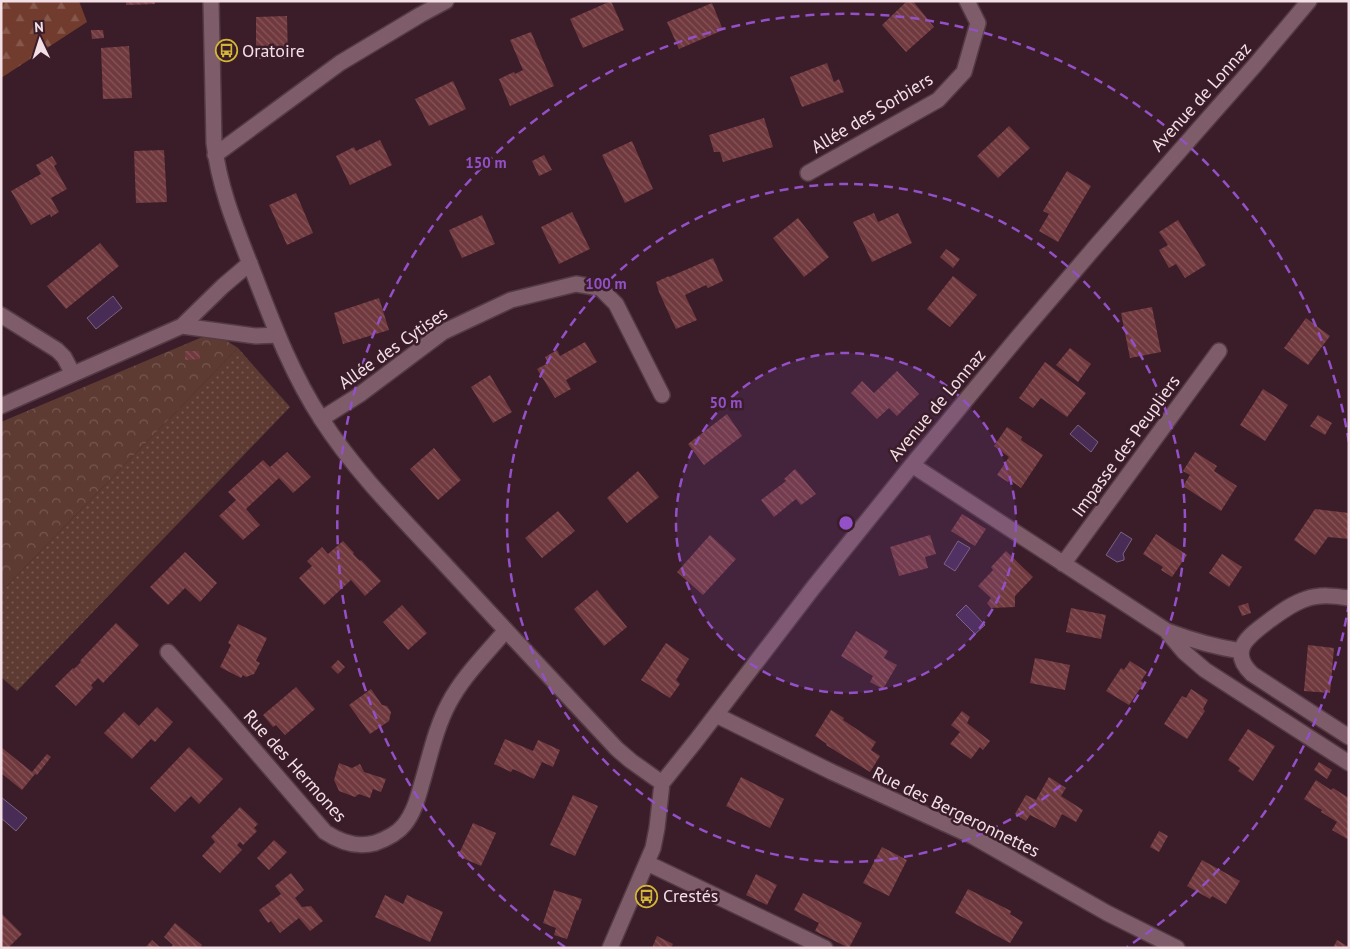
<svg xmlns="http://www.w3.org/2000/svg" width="1350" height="949" font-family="'PT Sans',sans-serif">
<defs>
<pattern id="grass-dots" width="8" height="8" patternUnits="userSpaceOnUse" patternTransform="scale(1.25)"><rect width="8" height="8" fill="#5d3b32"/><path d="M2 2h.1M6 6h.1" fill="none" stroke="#755750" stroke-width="1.8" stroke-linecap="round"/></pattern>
<pattern id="forest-firs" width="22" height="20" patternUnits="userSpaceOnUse" patternTransform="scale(1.25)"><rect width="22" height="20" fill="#713c2e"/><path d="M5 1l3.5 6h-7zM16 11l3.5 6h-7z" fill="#86584c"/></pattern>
<pattern id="park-crowns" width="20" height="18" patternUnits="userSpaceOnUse" patternTransform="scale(1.25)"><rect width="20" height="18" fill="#5d3b32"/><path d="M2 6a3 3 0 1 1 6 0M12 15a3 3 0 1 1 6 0" fill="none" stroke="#755750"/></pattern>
<pattern id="building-back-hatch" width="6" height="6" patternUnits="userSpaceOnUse" patternTransform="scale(1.25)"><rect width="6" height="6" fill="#70393e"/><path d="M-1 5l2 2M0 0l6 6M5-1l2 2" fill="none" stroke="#85555a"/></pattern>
</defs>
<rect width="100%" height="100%" fill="#3a1d29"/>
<path fill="url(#grass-dots)" d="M 238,348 L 290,407 L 17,691 L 1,677 L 1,592 Z"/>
<path fill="url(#forest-firs)" d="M 1,1 L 79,1 L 87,22 L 1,78 Z"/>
<path fill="url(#park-crowns)" d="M 215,337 L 227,341 L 238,348 L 1,592 L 1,422 L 200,338 Z"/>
<path fill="#482c56" stroke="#7b6281" d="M 113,296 L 122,308 L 96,329 L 87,318 Z
M 1078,425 L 1098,442 L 1091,452 L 1070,434 Z
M 1121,532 L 1132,539 L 1123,554 L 1124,557 L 1124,560 L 1117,562 L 1106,555 Z
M 958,541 L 970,548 L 955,571 L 944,564 Z
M 966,605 L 985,625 L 975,634 L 956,615 Z
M 1,797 L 27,818 L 16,831 L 1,818 Z"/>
<path fill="url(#building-back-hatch)" d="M 126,1 L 155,1 L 155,4 L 126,5 Z
M 611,1 L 624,30 L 583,48 L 570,19 Z
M 907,1 L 913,1 L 934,27 L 906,52 L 882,25 Z
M 712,3 L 723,30 L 679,49 L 667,22 Z
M 287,16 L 288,59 L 256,59 L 256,17 Z
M 91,30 L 103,30 L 104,38 L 92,39 Z
M 531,32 L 554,86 L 510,106 L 499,79 L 514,72 L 515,74 L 523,70 L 510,40 Z
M 129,46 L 132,98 L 103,99 L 101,48 Z
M 827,63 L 834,82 L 839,79 L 844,92 L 802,107 L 790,77 Z
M 453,81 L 466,109 L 429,126 L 415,99 Z
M 764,118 L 773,147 L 723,162 L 720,152 L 714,152 L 709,135 Z
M 1009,126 L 1030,148 L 998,178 L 977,156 Z
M 380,140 L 392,165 L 350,185 L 336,156 L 354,147 L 356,151 Z
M 632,141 L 653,189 L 625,203 L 602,155 Z
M 164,150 L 167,202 L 136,203 L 134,151 Z
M 544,155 L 552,170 L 539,176 L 532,161 Z
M 52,156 L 57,164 L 54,166 L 67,189 L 51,198 L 59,212 L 51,217 L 50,214 L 31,225 L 11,191 L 41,174 L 36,165 Z
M 1067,171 L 1091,186 L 1058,242 L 1039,231 L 1049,214 L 1043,211 Z
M 296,193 L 313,233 L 287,245 L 269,205 Z
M 572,212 L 590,249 L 559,264 L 541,227 Z
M 874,213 L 878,222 L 898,213 L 912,243 L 872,262 L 853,222 Z
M 482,215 L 495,244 L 462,258 L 449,230 Z
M 798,218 L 829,257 L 804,277 L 773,238 Z
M 1178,220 L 1206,265 L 1185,278 L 1176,264 L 1169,268 L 1159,250 L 1168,245 L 1159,232 Z
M 100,243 L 119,266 L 66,309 L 47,286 Z
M 946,249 L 960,259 L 953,268 L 940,257 Z
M 713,258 L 723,281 L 708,288 L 706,285 L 685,295 L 697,320 L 676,329 L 659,292 L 656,282 L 669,276 L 669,277 Z
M 953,276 L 977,295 L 950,327 L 927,309 Z
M 379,298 L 389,330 L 343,344 L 334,313 Z
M 1152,307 L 1161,352 L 1130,358 L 1121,313 Z
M 1306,318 L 1330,336 L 1308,365 L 1284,348 Z
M 585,342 L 597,362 L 566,380 L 571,389 L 555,398 L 537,369 L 548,363 L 545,357 L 557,350 L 560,356 Z
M 1070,348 L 1091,364 L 1078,382 L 1056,365 Z
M 185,351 L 199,351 L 200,359 L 185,360 Z
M 1045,362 L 1086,393 L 1067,417 L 1041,398 L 1033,408 L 1019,398 Z
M 897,371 L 919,394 L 897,416 L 889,408 L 877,419 L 851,393 L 862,381 L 874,393 Z
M 490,375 L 512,412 L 493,423 L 471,387 Z
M 1263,389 L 1288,405 L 1265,441 L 1240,425 Z
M 727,414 L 742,436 L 704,465 L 688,444 Z
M 1318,415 L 1332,423 L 1325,435 L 1310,426 Z
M 1007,427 L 1022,437 L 1021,440 L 1043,455 L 1021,488 L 1010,480 L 1008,482 L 997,475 L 1009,457 L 994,446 Z
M 434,448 L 461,480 L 438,500 L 410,469 Z
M 287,452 L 311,477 L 293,493 L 279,478 L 246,509 L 260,525 L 243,540 L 219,516 L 236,500 L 228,492 L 263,460 L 270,467 Z
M 1195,452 L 1217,466 L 1214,471 L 1237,486 L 1221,511 L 1183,486 L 1190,475 L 1183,471 Z
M 795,469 L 816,494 L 801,505 L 796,499 L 774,517 L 761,500 L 786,481 L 784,479 Z
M 638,471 L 659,497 L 627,523 L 607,498 Z
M 1315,509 L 1349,513 L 1349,539 L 1328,537 L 1315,555 L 1294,540 Z
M 558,511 L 575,531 L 542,558 L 525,538 Z
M 962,514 L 986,529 L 975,546 L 951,531 Z
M 1156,534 L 1187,555 L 1172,577 L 1161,570 L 1163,567 L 1143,554 Z
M 710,535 L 736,559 L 703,595 L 677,572 Z
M 930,535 L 936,554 L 925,557 L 928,568 L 899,576 L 890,547 Z
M 343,541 L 354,553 L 353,554 L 360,561 L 361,560 L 381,581 L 365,596 L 351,580 L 324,605 L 299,578 L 312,566 L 307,561 L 322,547 L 328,554 Z
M 1006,551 L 1033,577 L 1015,596 L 1015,607 L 991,608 L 987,603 L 991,598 L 978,586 L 993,570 L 991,567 Z
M 185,552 L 217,583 L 200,602 L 185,588 L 168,605 L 150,587 Z
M 1222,554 L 1242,567 L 1229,587 L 1209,573 Z
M 597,590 L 627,627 L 604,646 L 574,609 Z
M 1248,603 L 1251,613 L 1242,616 L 1238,606 Z
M 402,605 L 427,633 L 408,650 L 383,622 Z
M 1071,608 L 1106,615 L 1101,639 L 1066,632 Z
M 116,623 L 139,645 L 103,683 L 98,678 L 91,685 L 93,688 L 76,706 L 55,686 L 73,668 L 74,669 L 81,662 L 80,661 Z
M 238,624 L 267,638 L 256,661 L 260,663 L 254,674 L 246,677 L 243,675 L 241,678 L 220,667 L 231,645 L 228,643 Z
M 856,631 L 888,651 L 884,658 L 897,665 L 883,689 L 870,682 L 873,676 L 841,656 Z
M 666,643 L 689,659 L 676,680 L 680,684 L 670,698 L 641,680 Z
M 1308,645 L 1334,648 L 1330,693 L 1304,691 Z
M 1035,658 L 1070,665 L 1065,690 L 1030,683 Z
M 338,660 L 345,667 L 338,674 L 331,667 Z
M 1130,661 L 1147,672 L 1141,681 L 1144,683 L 1129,705 L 1106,691 L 1121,668 L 1124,670 Z
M 296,687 L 315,709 L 285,735 L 276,725 L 273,727 L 263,715 Z
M 371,689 L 382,705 L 387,706 L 391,712 L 389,721 L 370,734 L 349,705 Z
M 1191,689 L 1208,700 L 1203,709 L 1205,711 L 1187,739 L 1164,724 L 1182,696 L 1186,698 Z
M 157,707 L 173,722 L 155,742 L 151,739 L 132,759 L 104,733 L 124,712 L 139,726 Z
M 831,710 L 844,718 L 843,720 L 876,742 L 871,750 L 880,756 L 870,772 L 826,745 L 827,744 L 815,736 Z
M 962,711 L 970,717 L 967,723 L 990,741 L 983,750 L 980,747 L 971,759 L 950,744 L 960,732 L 951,725 Z
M 1248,729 L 1275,746 L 1253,781 L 1238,771 L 1240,768 L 1228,760 Z
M 505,739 L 533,751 L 538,740 L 560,750 L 553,767 L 542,762 L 534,779 L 513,769 L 511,772 L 494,764 Z
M 1,747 L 32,772 L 47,754 L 51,757 L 37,775 L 35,774 L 22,790 L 1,773 Z
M 189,747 L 223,779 L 199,804 L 191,796 L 175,812 L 150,788 Z
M 1319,762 L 1332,770 L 1327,779 L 1314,770 Z
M 339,763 L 352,768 L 360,764 L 364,772 L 386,779 L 381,792 L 373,789 L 370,798 L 359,794 L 355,797 L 339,791 L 334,780 Z
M 741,777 L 784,799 L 770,828 L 726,806 Z
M 1049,777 L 1066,788 L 1061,796 L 1083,810 L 1076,822 L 1062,814 L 1055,828 L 1030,815 L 1026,821 L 1015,814 L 1026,795 L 1036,800 Z
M 1316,780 L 1331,790 L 1333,788 L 1349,798 L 1349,840 L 1332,830 L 1337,822 L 1321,812 L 1322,810 L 1304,799 Z
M 573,795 L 598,806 L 575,856 L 550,845 Z
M 240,807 L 258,824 L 254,828 L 257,831 L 243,845 L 240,842 L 237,845 L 242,850 L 220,873 L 202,856 L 215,842 L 211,837 Z
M 473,823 L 496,833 L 481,866 L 458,856 Z
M 1159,831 L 1168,836 L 1159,852 L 1150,847 Z
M 274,840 L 287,852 L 269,870 L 257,858 Z
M 882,847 L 907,860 L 889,896 L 863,883 Z
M 1202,860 L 1240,881 L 1226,904 L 1212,896 L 1210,899 L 1187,886 Z
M 291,873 L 304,890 L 295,898 L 302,907 L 311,906 L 323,921 L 310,931 L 299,918 L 280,933 L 271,921 L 268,923 L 259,910 L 281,894 L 275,886 Z
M 756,874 L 777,885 L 767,905 L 746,895 Z
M 968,889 L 1011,911 L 1010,914 L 1023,922 L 1010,943 L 955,913 Z
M 554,890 L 582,899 L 578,911 L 577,910 L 567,939 L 554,935 L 556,928 L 543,923 Z
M 803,893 L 862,923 L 849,948 L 815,931 L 819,923 L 794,910 Z
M 385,895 L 403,904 L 407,895 L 443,912 L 430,942 L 375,917 Z
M 1,913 L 22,934 L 8,948 L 1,948 Z
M 175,923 L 202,945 L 200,948 L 170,948 L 173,945 L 164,937 Z
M 657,936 L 673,944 L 671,948 L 652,948 Z
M 152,940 L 161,948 L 145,948 Z
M 1337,940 L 1349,947 L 1349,948 L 1333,948 Z"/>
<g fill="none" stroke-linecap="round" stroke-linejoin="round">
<defs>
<path id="street" d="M 211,1 L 214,143 C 219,187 236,228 252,269 C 272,321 291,373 322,420 C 355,471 398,514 439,558 C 498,622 558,686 617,749 L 631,761 L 662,783
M 215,155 L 340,63 L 420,15 L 446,1
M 808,173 L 938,100 L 964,72 L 978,23 L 967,1
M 1,315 L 57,350 L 64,357 L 73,374
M 182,326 L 256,336 L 278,335
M 1,406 L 182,326 L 223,286 L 250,263
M 321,419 L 359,395 L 443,332 L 511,300 L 576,284 L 600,288 L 616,304 L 662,395
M 912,465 L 1167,631 C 1191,640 1215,647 1241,651
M 1063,564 L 1219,351
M 1349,598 C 1335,596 1320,594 1306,599 C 1293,603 1281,612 1270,620 C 1250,635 1227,650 1252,674 L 1349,737
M 1168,633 L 1184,652 L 1205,670 L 1349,763
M 168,652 L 225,716 L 325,832 C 340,842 357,848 375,843 C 386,839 397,834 404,825 C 414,813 418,797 422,783 C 430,756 436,727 449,703 C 463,676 487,653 506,630
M 716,715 L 832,772 L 972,836 L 1107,913 L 1177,948
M 647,863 L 825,948
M 610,948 L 653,848 L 657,828 L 662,783 L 695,742 L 813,588 L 912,465 L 1018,337 L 1096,246 L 1256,64 L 1309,1"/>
</defs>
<use href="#street" stroke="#533a45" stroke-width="18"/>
<use href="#street" stroke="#7e5c69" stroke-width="15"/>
</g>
<circle cx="846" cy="523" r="170" fill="#9350c7" fill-opacity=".12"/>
<g fill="none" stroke="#9350c7" stroke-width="2.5" stroke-dasharray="9 6">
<circle cx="846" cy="523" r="170"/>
<circle cx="846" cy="523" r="339"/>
<path d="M1349 603A509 509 0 0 1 1127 947M565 947A509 509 0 1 1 1349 443"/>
</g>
<defs>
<symbol id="bus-ring" viewBox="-11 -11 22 22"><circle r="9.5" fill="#3a1d29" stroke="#d2b736" stroke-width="1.5"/><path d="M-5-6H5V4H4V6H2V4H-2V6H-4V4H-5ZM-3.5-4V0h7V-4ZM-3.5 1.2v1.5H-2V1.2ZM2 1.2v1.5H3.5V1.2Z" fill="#d2b736"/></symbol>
</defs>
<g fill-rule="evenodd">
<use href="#bus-ring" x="214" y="38" width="25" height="25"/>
<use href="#bus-ring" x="634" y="884" width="25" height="25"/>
</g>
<g text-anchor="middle" stroke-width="5" stroke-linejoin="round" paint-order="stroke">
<g font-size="18" fill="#f3dfe6" stroke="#3a1d29" text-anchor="start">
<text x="242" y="57">Oratoire</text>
<text x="663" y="902">Crestés</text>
</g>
<g font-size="18" fill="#f3dfe6" stroke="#3a1d29">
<text transform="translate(1201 97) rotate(-48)" y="6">Avenue de Lonnaz</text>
<text transform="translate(872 113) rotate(-31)" y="6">Allée des Sorbiers</text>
<text transform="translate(393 348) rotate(-35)" y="6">Allée des Cytises</text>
<text transform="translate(937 405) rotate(-50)" y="6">Avenue de Lonnaz</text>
<text transform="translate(1126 446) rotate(-54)" y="6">Impasse des Peupliers</text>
<text transform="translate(295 766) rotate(48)" y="6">Rue des Hermones</text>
<text transform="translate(956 812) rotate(26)" y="6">Rue des Bergeronnettes</text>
</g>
</g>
<circle cx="846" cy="523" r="8" fill="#9350c7" stroke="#3a1d29" stroke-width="2.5"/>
<g font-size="15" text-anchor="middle" font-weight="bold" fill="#9350c7" stroke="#3a1d29" stroke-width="5" stroke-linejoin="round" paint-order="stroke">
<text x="486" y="168">150 m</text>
<text x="606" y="289">100 m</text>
<text x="726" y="408">50 m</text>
</g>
<rect width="1350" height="949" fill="none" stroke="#f3dfe6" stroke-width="5"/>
<g transform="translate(40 40) rotate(356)" stroke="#3a1d29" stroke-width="4" paint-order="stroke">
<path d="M0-4L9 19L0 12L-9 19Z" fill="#f3dfe6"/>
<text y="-8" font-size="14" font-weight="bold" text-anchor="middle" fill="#f3dfe6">N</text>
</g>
</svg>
